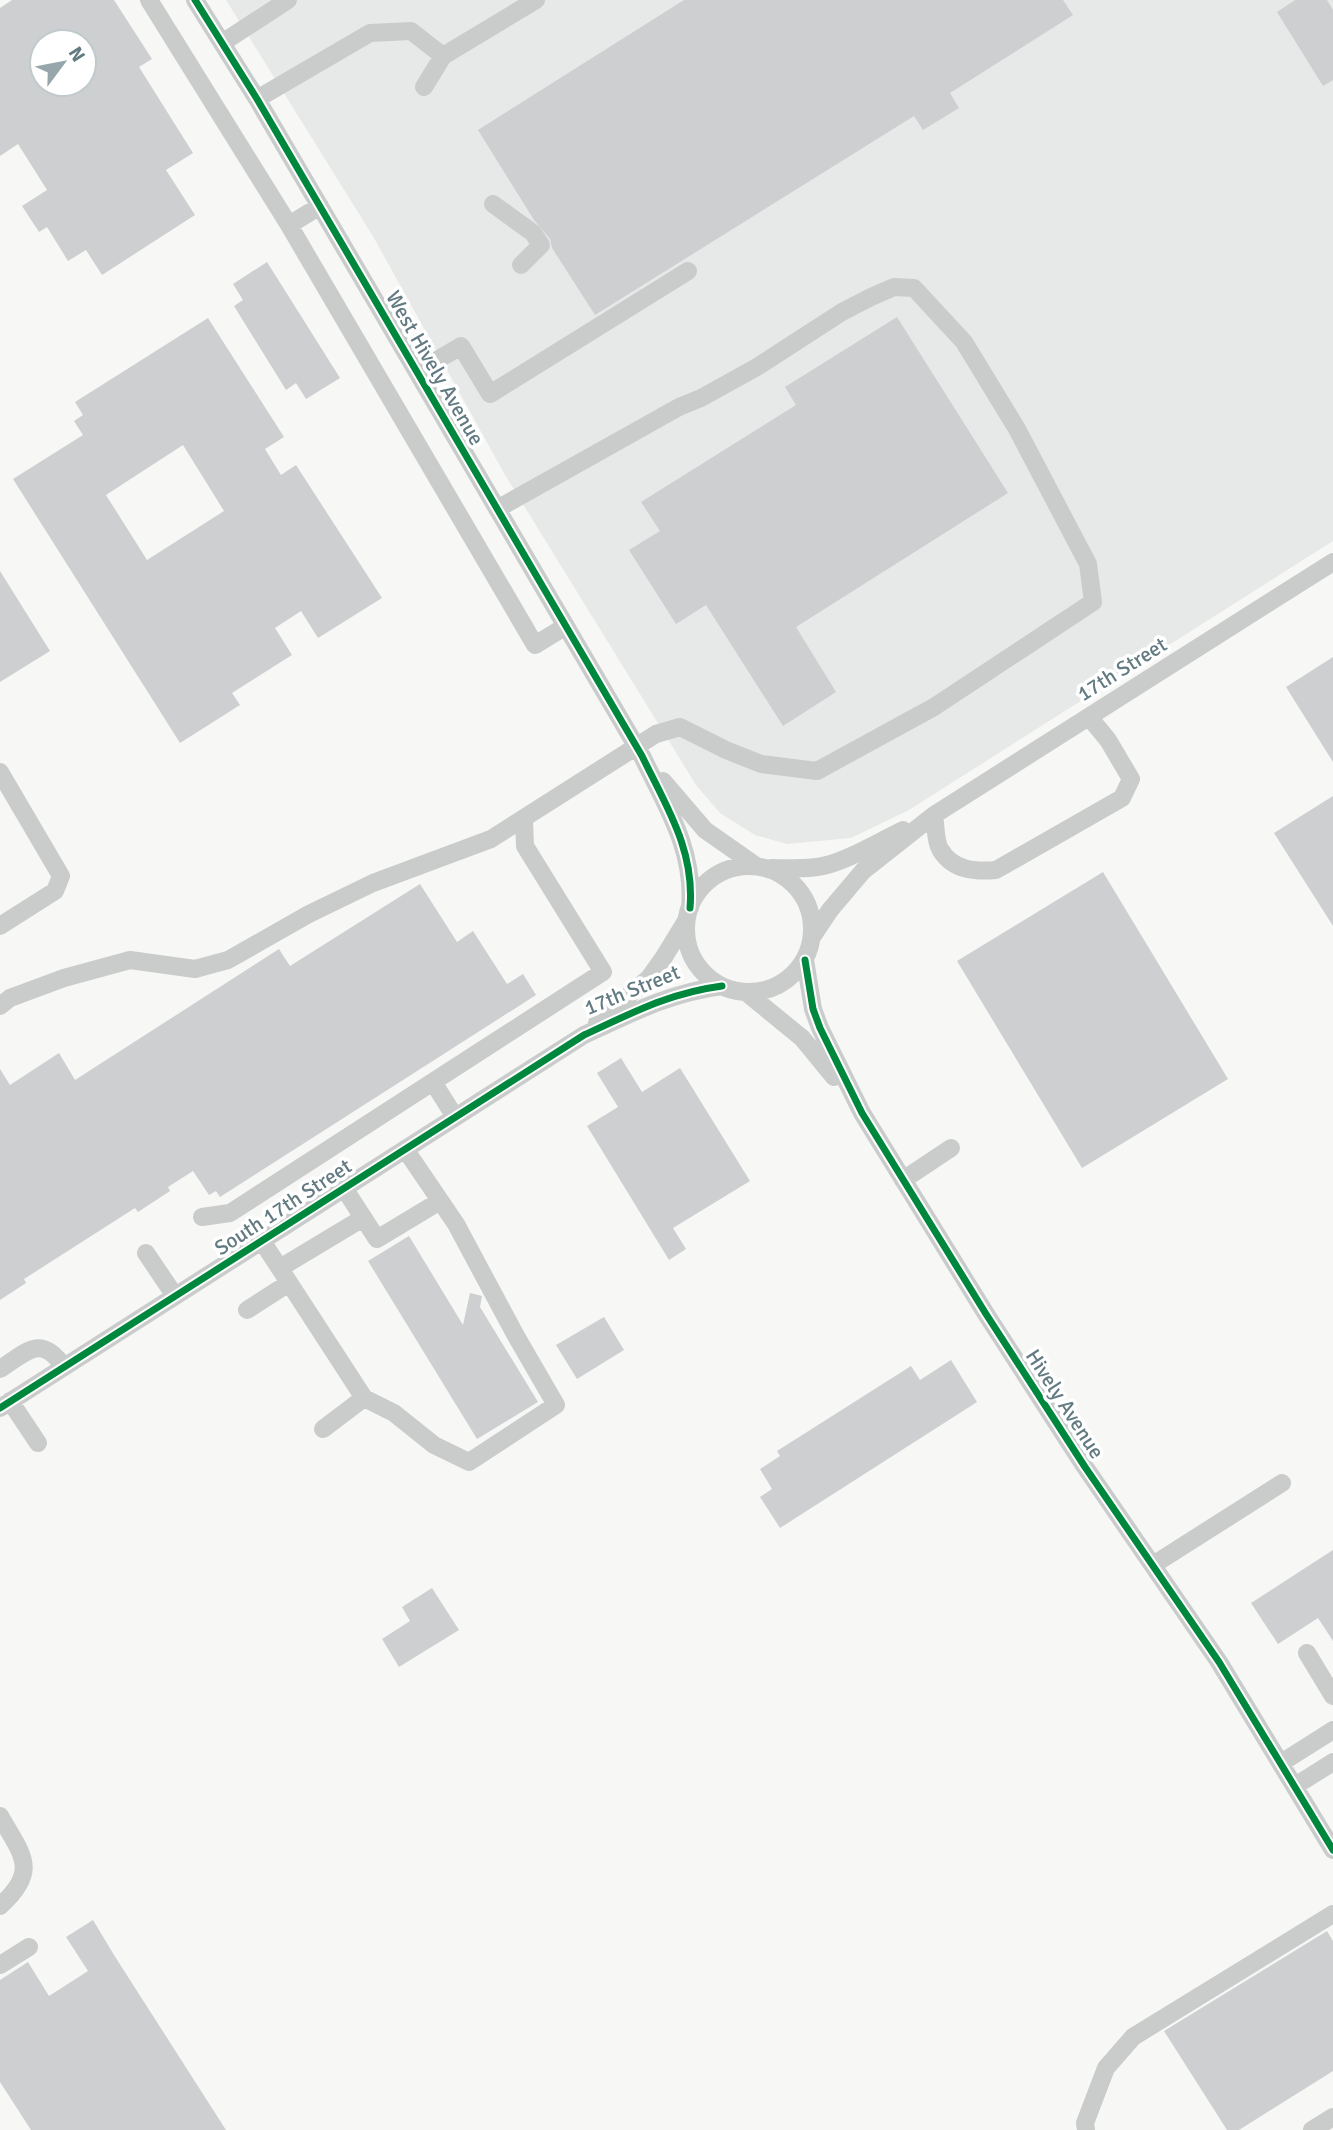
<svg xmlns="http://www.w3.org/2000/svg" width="1333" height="2130" font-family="Signika,sans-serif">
<rect width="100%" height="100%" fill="#f7f7f6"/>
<path fill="#e7e9e8" d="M 226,0 L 1333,0 L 1333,541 L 909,810 L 851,838 L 787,844 L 755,835 L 720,813 L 696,785 L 505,475 L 374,238 Z"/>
<path fill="#cdcfd0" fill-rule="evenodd" d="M 12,0 L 114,0 L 152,59 L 139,67 L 193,153 L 166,170 L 195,215 L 102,275 L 86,250 L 68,261 L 47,227 L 39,232 L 22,206 L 47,190 L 18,144 L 0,156 L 0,8 ZM 42,42 L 84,42 L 84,84 L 42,84 Z
M 684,0 L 1063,0 L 1073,15 L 950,93 L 959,108 L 923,130 L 914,116 L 595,315 L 552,248 L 550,239 L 534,220 L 478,130 Z
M 1295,0 L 1327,0 L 1333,10 L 1333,80 L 1323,86 L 1277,12 Z
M 267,262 L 340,378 L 306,399 L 296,383 L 286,390 L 234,306 L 243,300 L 233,284 Z
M 897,317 L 1008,493 L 796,627 L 836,692 L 783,726 L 706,605 L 676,624 L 629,550 L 660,531 L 641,502 L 796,405 L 785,387 Z
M 208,318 L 284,437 L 265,449 L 281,475 L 296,465 L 382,598 L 318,638 L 301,611 L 275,628 L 292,655 L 232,693 L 240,705 L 180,743 L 13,479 L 83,435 L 74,421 L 83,415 L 75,402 ZM 183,445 L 224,511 L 147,560 L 106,495 Z
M 0,571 L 50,651 L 0,682 Z
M 1333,657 L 1333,762 L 1286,687 Z
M 1333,796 L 1333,926 L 1274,833 Z
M 1103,872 L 1228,1079 L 1082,1168 L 957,961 Z
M 420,884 L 457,942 L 473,931 L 507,984 L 523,974 L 536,995 L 220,1197 L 216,1191 L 209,1195 L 193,1171 L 168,1187 L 170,1191 L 138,1212 L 135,1208 L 24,1279 L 26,1283 L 0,1300 L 0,1069 L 10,1085 L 59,1053 L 75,1080 L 279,949 L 290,966 Z
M 621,1058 L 642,1092 L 680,1068 L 750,1181 L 673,1228 L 686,1249 L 669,1260 L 587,1126 L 618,1107 L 597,1073 Z
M 409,1236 L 463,1325 L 470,1293 L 482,1296 L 480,1307 L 538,1402 L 477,1439 L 368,1261 Z
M 604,1317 L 624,1350 L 577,1379 L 556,1345 Z
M 951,1360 L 977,1402 L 780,1528 L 760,1497 L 772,1489 L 760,1469 L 780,1456 L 777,1451 L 911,1366 L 920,1380 Z
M 1333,1550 L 1333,1641 L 1318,1618 L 1278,1644 L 1251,1603 Z
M 432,1588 L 459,1630 L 399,1667 L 382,1639 L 410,1621 L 402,1607 Z
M 93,1920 L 114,1955 L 226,2130 L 31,2130 L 0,2082 L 0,1980 L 28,1962 L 49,1996 L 88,1971 L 66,1937 Z
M 1327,1931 L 1333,1941 L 1333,2071 L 1239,2130 L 1227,2130 L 1164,2031 Z"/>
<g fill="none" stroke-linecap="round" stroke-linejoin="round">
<path stroke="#cacccc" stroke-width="18" d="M 149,0 L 289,225 L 320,206
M 195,0 L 257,99 L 642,756 C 666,806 695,850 690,908
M 222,43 L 288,0
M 424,87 L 443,56
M 257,99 L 370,33 L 411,31 L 443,56 L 536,0
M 493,204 L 533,233 L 541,245 L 521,265
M 289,225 L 535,645 L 566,626
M 417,372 L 461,346 L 490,394 L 688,271
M 0,772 L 61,876 L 55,891 L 0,926
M 663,781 L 705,830 L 755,865
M 934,815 C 936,825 935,841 940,849 C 952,870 974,872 996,870 L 1122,798 L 1131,779 L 1108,740 L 1089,717
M686 929a63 63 0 1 1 126 0a63 63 0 1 1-126 0Z
M 771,868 C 789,868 809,870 827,865 C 853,858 878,842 903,830
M 812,937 L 830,910 L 863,871 L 934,815 L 1333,562
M 805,960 L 813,1009 L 820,1028 L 862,1113 L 986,1314 L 1085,1467 L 1219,1662 L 1333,1850
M 747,993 L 802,1038 L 834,1077
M 0,1006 L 10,998 L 64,978 L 130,960 L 195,969 L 228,960 L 309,914 L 373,883 L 491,839 L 656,734 L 680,727 L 726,750 L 761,764 L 817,771 L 934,707 L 1093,602 L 1088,564 L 1017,429 L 964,342 L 914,288 L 894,287 L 871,297 L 842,312 L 757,367 L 701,398 L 679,407 L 497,509
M 597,1023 L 649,978 L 664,957 L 686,921
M 433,1082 L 455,1117
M 903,1180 L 951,1148
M 344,1188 L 377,1239 L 440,1201
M 202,1217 L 230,1213 L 603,972 L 525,846 L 524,820
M 262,1241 L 364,1398 L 394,1413 L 434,1445 L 469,1462 L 556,1405 L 516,1336 L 456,1224 L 405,1149
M 146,1253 L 175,1296
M 280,1268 L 363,1218
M 247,1310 L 289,1283
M 0,1369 C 28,1351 41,1334 64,1367
M 10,1401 L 38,1443
M 0,1408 L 584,1035 C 632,1013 669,993 722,986
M 323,1429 L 364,1398
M 1153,1565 L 1282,1483
M 1307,1653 L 1333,1696
M 1281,1763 L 1333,1730
M 1295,1786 L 1333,1762
M 0,1816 C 22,1855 40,1870 0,1906
M 0,1965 L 29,1947
M 1086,2130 L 1085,2123 L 1106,2068 L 1133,2037 L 1333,1914
M 1312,2130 L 1333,2117"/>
<defs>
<path id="cycleway" d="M 195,0 L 257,99 L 642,756 C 666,806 695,850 690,908
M 805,960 L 813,1009 L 820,1028 L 862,1113 L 986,1314 L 1085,1467 L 1219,1662 L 1333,1850
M 0,1408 L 584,1035 C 632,1013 669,993 722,986"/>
</defs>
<use href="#cycleway" stroke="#fff" stroke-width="11"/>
<use href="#cycleway" stroke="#00873e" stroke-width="7"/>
</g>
<g text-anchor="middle" stroke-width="7" stroke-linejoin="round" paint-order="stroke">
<g font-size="21" fill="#627a81" stroke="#fff">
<text transform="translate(435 368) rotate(60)" y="7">West Hively Avenue</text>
<text transform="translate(1122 669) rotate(-32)" y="7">17th Street</text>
<text transform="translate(632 990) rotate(-22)" y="7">17th Street</text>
<text transform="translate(283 1207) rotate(-33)" y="7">South 17th Street</text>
<text transform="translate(1065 1404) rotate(57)" y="7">Hively Avenue</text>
</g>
</g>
<g transform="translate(63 63) rotate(58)"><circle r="33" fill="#ffffff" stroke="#c0cacd" stroke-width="2"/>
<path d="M0-5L12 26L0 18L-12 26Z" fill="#96a6aa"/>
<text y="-10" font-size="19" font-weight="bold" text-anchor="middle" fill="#627a81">N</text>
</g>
</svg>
